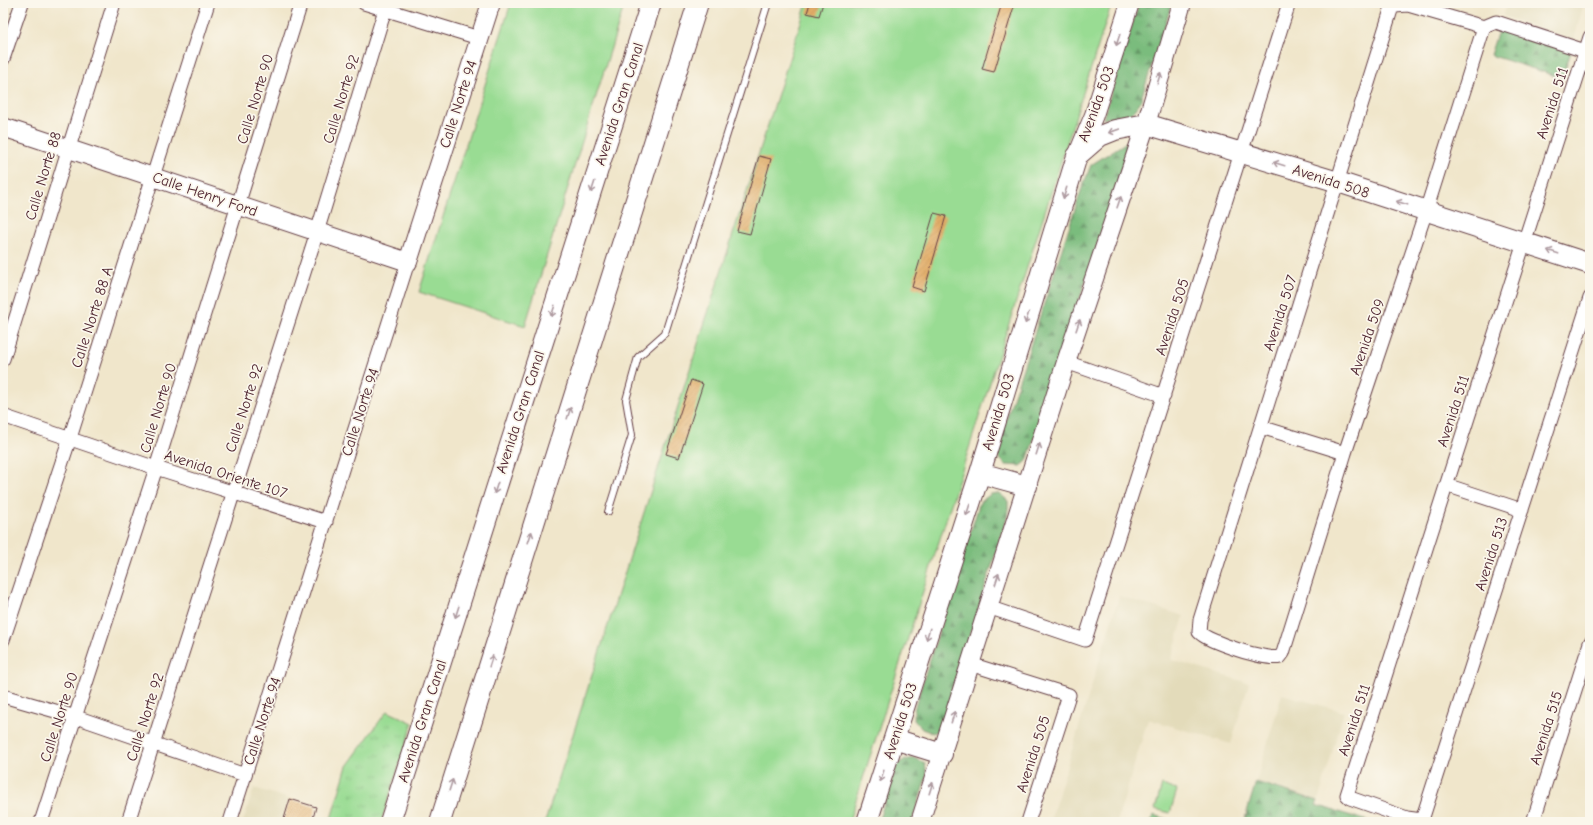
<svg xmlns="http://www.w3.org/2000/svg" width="1593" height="825" font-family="'Comic Neue',sans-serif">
<defs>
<pattern id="forest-firs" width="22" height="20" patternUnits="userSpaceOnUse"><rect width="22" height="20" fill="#7abc7d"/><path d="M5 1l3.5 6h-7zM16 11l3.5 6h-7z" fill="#669867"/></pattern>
<pattern id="park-tufts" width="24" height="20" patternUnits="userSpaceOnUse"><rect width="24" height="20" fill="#99dc93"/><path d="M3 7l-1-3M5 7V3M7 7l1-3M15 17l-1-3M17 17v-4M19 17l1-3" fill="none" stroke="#85bc7f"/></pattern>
<pattern id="building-hatch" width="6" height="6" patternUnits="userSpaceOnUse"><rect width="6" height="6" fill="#e2ad67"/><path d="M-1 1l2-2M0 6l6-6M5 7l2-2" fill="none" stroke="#c3945a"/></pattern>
</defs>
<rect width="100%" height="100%" fill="#fbf7ec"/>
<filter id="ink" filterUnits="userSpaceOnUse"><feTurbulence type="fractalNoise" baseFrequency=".025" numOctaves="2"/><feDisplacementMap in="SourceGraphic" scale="8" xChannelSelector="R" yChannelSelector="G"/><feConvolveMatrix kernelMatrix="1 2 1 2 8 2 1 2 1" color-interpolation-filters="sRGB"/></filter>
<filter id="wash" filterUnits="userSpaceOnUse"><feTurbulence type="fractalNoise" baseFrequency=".012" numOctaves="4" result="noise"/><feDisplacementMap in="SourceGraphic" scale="16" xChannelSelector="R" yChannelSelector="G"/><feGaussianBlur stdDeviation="0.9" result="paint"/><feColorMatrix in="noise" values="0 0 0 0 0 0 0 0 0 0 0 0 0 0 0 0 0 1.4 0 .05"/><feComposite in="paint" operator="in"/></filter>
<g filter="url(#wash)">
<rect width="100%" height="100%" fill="#f0e6cb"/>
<path fill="#e3dbba" d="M 1507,3 L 1584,3 L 1574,40 L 1503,16 Z
M 1119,596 L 1184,616 L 1171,660 L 1249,683 L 1231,744 L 1148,719 L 1117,822 L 1050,822 Z
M 1282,694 L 1344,712 L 1318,801 L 1256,782 Z
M 254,788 L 316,807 L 312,822 L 243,822 Z"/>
<path fill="#99dc93" stroke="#727e5f" d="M 511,3 L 625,3 L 525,326 L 419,292 Z
M 807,3 L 1112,3 L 849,822 L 545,822 Z
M 1162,785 L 1177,790 L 1170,813 L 1155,809 Z"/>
<path fill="url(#forest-firs)" stroke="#626e54" d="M 1139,3 L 1172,3 L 1140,102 L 1132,113 L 1103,119 Z
M 1499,28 L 1571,52 L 1562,78 L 1490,55 Z
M 1125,143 L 1128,151 L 1027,461 L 1021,466 L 1006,465 L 996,455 L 1001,435 L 1082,188 L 1091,165 Z
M 999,493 L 1008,501 L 1008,514 L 941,728 L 933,733 L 922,729 L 914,720 L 914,710 L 980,502 L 991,494 Z
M 915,758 L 925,763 L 927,775 L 912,822 L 878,822 L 897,764 L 904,760 Z
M 1256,782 L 1318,801 L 1316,805 L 1371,822 L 1244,822 Z
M 1153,815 L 1176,822 L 1151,822 Z"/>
<path fill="url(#park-tufts)" stroke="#727e5f" d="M 387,711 L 413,723 L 381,822 L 330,822 L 347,766 Z"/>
<g id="blocks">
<path fill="url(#building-hatch)" d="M 810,3 L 823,3 L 819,16 L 807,13 Z
M 1002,3 L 1015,3 L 994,72 L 982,69 Z
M 759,156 L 771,159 L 750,234 L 737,231 Z
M 934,213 L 946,216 L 924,291 L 912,287 Z
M 691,380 L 703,384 L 679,458 L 666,454 Z
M 290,799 L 316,807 L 312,822 L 283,822 Z"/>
</g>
</g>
<g filter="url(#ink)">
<use href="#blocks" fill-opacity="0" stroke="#633d43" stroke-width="1"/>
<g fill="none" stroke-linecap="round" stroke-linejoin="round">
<defs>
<path id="lane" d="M 608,512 L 632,435 L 626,400 L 638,357 L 665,333 L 768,3"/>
<path id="street" d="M 364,3 L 479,38
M 1484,27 L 1426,211 L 1345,453 L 1283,653 L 1280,657 C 1267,661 1208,642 1199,632 L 1200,620 L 1391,10 L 1395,6 L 1408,5 L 1484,27 L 1496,22 L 1585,51
M 1590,37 L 1347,795 L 1350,798 L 1407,818 L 1422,820 L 1590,298
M 3,59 L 22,3
M 3,359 L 114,3
M 1066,362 L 1164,396
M 3,416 L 156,468 L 326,522
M 1261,427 L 1345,453
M 1446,485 L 1522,510
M 988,607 L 1085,640 L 1289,3
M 3,640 L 70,438 L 208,3
M 970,664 L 1069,695 L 1028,822
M 3,696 L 76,717 L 245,775
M 41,822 L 156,468 L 301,3
M 128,822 L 317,232 L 387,3
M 230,822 L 408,262
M 1533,822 L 1590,643"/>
<path id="secondary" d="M 3,127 L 408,262 L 491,3
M 1077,156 L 1094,115 L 1130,3
M 920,822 L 1066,362 L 1146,124 L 1182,3"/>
<path id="primary" d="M 980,473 L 1027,486
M 894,739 L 942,754
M 390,822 L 651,3
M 440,822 L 698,3
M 867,822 L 980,473 L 1077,156 L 1100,136 L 1115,130 L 1146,124 L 1338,182 L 1590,264"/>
</defs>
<use href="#lane" stroke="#633d43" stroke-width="8"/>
<use href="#street" stroke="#633d43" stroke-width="15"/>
<use href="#secondary" stroke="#633d43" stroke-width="20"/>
<use href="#primary" stroke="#633d43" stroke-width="22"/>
<use href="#lane" stroke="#fff" stroke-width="6"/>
<use href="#street" stroke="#fff" stroke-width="13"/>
<use href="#secondary" stroke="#fff" stroke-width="18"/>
<use href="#primary" stroke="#fff" stroke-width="20"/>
</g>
<defs><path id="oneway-shaft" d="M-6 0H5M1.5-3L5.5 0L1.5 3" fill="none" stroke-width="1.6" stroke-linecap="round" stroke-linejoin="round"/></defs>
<g stroke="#ae9aa0">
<use href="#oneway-shaft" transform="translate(1118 40) rotate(108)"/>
<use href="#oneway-shaft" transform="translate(1159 78) rotate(-73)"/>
<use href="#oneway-shaft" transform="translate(1114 131) rotate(161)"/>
<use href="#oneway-shaft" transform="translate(1279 164) rotate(-163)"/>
<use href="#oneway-shaft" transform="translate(593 187) rotate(108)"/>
<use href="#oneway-shaft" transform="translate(1065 193) rotate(107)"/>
<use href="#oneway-shaft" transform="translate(1119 202) rotate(-71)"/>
<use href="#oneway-shaft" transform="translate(1402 203) rotate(-162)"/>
<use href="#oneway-shaft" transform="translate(1553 252) rotate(-162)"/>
<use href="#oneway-shaft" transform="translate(553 311) rotate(108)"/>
<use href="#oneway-shaft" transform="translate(1027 318) rotate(107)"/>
<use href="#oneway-shaft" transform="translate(1078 325) rotate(-71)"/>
<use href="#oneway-shaft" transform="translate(569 413) rotate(-72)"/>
<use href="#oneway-shaft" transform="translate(1038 449) rotate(-72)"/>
<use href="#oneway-shaft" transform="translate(496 488) rotate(108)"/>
<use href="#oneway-shaft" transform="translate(968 510) rotate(108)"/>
<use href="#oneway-shaft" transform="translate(530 537) rotate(-72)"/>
<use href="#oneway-shaft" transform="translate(997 579) rotate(-72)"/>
<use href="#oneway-shaft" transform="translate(457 612) rotate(108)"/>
<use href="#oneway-shaft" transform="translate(928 634) rotate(108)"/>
<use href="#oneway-shaft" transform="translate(491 661) rotate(-72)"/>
<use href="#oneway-shaft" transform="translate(953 717) rotate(-73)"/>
<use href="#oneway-shaft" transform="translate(882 776) rotate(108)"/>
<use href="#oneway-shaft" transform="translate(451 785) rotate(-72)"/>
<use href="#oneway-shaft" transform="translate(931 788) rotate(-72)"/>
</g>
</g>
<g text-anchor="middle" stroke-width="3.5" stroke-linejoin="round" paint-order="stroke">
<g font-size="15" fill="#4a1f2b" stroke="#fbf7ec">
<text transform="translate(255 99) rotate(-73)" y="5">Calle Norte 90</text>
<text transform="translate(341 99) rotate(-73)" y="5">Calle Norte 92</text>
<text transform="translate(1552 103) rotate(-72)" y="5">Avenida 511</text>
<text transform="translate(458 104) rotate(-72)" y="5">Calle Norte 94</text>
<text transform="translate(619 104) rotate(-72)" y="5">Avenida Gran Canal</text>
<text transform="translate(1096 104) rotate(-70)" y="5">Avenida 503</text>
<text transform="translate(43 176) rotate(-73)" y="5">Calle Norte 88</text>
<text transform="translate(1331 181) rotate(18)" y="5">Avenida 508</text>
<text transform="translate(205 194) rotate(19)" y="5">Calle Henry Ford</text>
<text transform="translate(1280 313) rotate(-72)" y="5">Avenida 507</text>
<text transform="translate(92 317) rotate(-72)" y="5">Calle Norte 88 A</text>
<text transform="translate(1172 317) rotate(-72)" y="5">Avenida 505</text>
<text transform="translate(1367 337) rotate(-71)" y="5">Avenida 509</text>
<text transform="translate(158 408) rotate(-73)" y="5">Calle Norte 90</text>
<text transform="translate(244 408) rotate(-72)" y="5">Calle Norte 92</text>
<text transform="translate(1453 411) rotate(-72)" y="5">Avenida 511</text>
<text transform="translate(360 412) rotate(-72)" y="5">Calle Norte 94</text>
<text transform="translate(520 412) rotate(-72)" y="5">Avenida Gran Canal</text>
<text transform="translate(998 412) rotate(-73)" y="5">Avenida 503</text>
<text transform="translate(226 474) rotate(18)" y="5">Avenida Oriente 107</text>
<text transform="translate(1491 554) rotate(-72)" y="5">Avenida 513</text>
<text transform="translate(59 717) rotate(-72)" y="5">Calle Norte 90</text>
<text transform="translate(145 717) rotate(-72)" y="5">Calle Norte 92</text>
<text transform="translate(1354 720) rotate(-72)" y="5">Avenida 511</text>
<text transform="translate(262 721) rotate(-72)" y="5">Calle Norte 94</text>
<text transform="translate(422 721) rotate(-72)" y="5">Avenida Gran Canal</text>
<text transform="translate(900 721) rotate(-72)" y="5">Avenida 503</text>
<text transform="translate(1546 728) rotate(-72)" y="5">Avenida 515</text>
<text transform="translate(1033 754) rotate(-72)" y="5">Avenida 505</text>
</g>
</g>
<rect width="1593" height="825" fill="none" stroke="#fbf7ec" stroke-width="16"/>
</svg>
